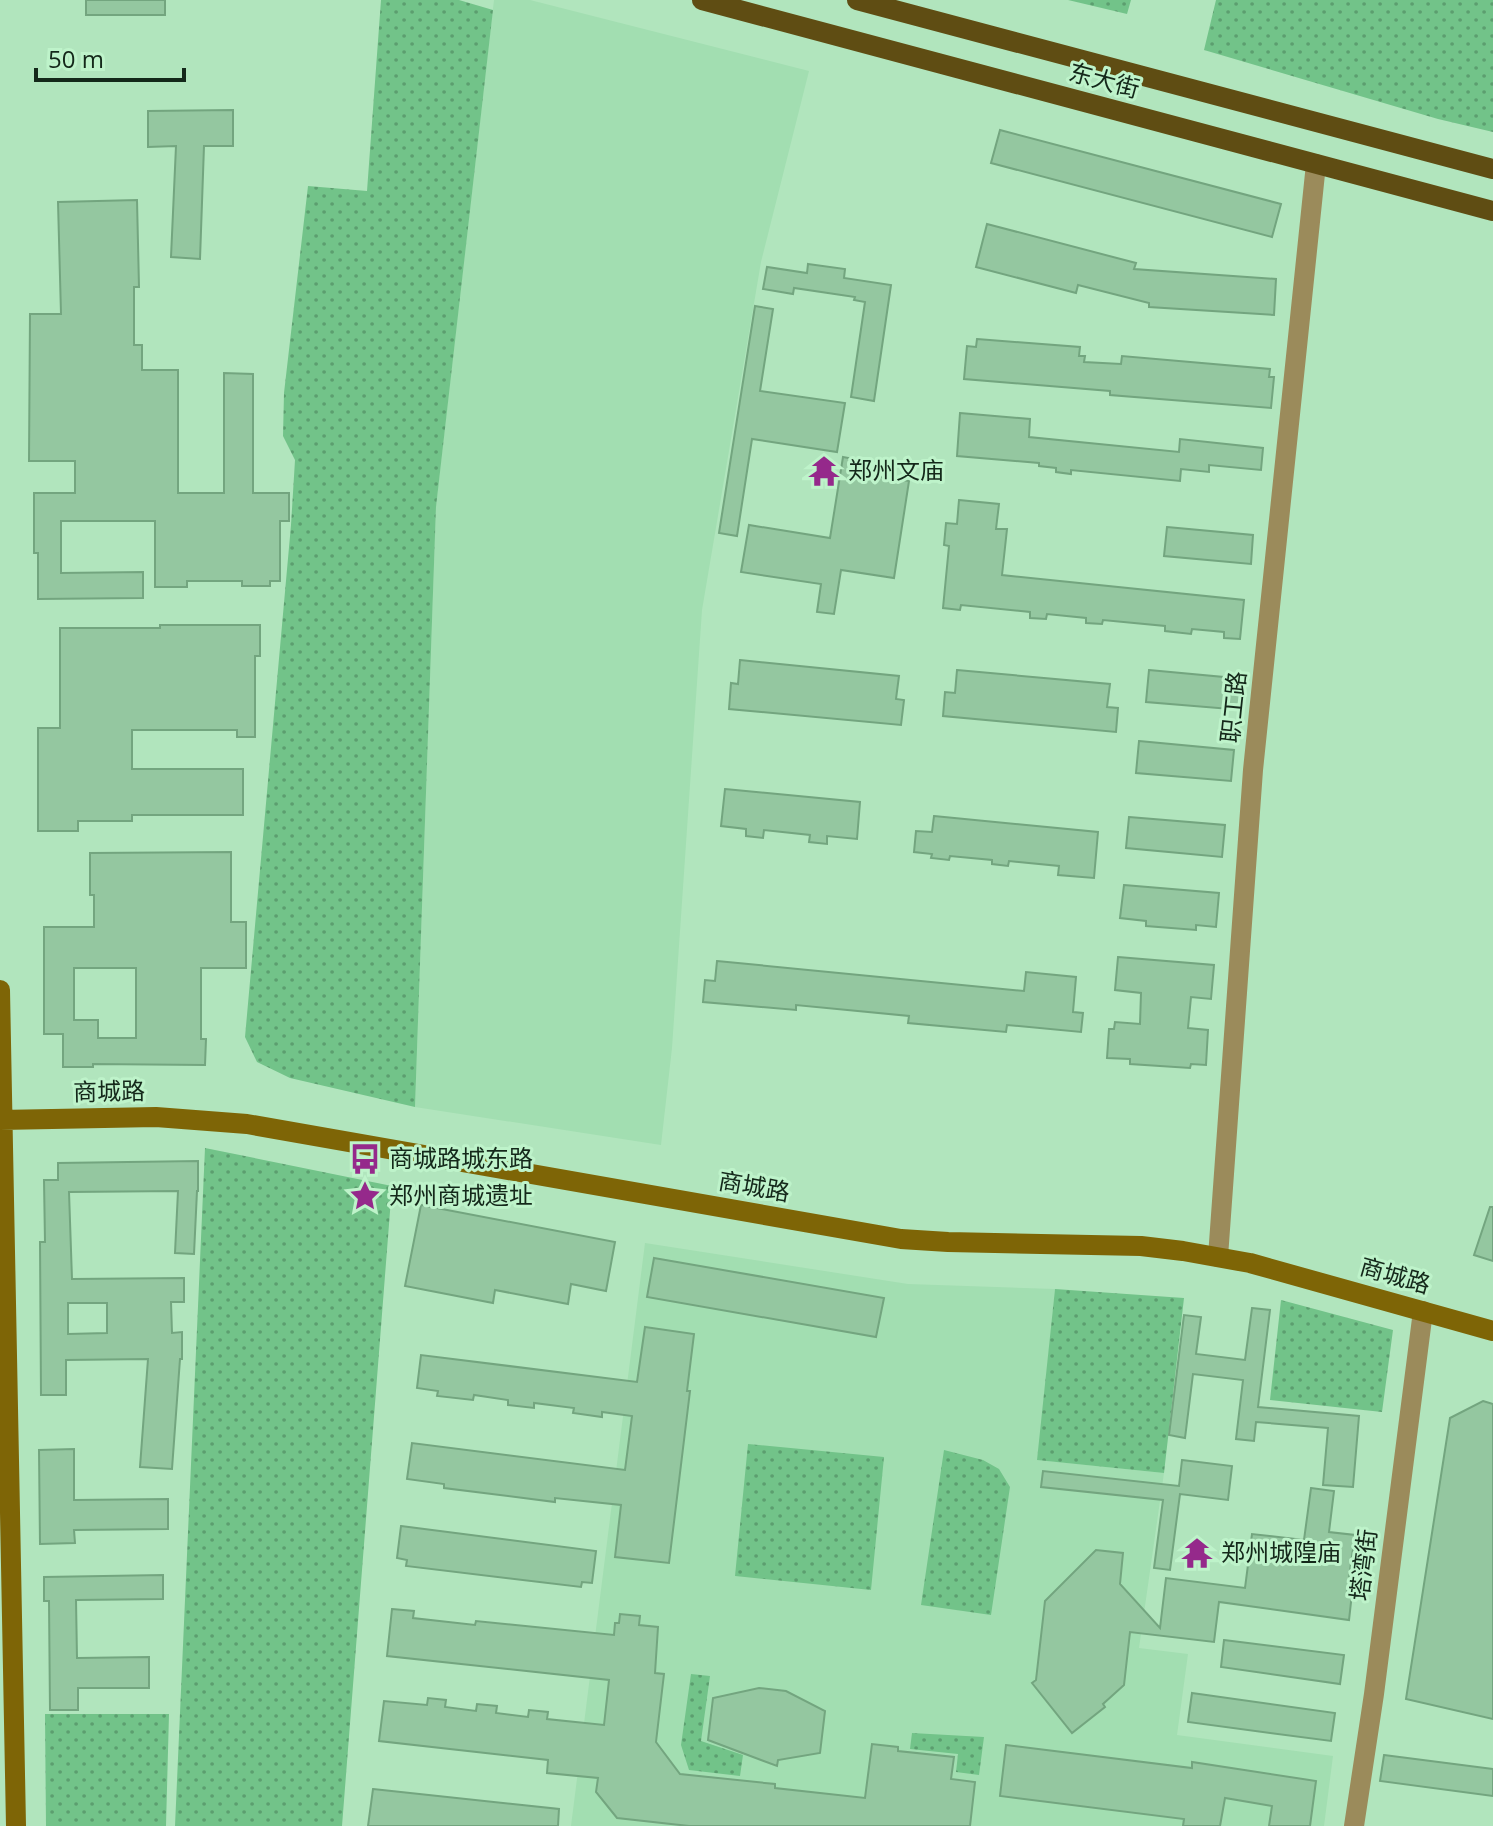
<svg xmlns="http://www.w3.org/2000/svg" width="1493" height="1826" font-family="'Open Sans','Noto Sans SC',sans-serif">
<defs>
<pattern id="grass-dots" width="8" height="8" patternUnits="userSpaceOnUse" patternTransform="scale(2)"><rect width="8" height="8" fill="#72c389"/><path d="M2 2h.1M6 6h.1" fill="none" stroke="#5c9e6f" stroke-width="1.8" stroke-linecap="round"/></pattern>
</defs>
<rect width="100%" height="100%" fill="#b1e5bd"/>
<path fill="#a2deb1" d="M 494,0 L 530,0 L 809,71 L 761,262 L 702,610 L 672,1048 L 661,1145 L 415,1107 L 436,506 Z
M 645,1243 L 908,1284 L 1055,1289 L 1038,1460 L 1164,1473 L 1139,1648 L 1188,1654 L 1177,1735 L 1333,1756 L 1324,1826 L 571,1826 Z"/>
<path fill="url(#grass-dots)" d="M 381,0 L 459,0 L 493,10 L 436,507 L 415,1107 L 290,1078 L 257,1062 L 245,1037 L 291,525 L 295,460 L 283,436 L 284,393 L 308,186 L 367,191 Z
M 1068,0 L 1131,0 L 1127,14 Z
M 1216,0 L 1493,0 L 1493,132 L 1438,119 L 1204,50 Z
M 205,1148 L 392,1186 L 342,1826 L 175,1826 Z
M 1055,1289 L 1184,1298 L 1164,1473 L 1037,1460 Z
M 1281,1300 L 1393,1330 L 1382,1412 L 1270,1400 Z
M 748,1444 L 884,1457 L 871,1590 L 735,1576 Z
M 944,1450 L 983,1460 L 999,1469 L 1010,1487 L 991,1615 L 921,1605 Z
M 691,1674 L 710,1676 L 701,1741 L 743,1755 L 740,1776 L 689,1770 L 681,1745 Z
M 45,1714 L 169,1714 L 166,1826 L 46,1826 Z
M 912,1733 L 984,1737 L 979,1775 L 956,1772 L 958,1754 L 910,1749 Z"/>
<path fill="#94c7a0" stroke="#73a57f" stroke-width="2" fill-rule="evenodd" d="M 86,0 L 165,0 L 165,15 L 86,15 Z
M 233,110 L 233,146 L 204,146 L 200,259 L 171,257 L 176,146 L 148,147 L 148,111 Z
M 1000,130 L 1281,204 L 1272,237 L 991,163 Z
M 137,200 L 139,287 L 134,287 L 134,345 L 142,345 L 142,370 L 178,370 L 178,493 L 224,493 L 224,373 L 253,374 L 253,493 L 289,493 L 289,521 L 280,521 L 280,581 L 270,581 L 270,586 L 242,586 L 242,581 L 187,581 L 187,587 L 155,587 L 155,521 L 61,521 L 61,573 L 143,572 L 143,598 L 38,599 L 38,553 L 34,553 L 34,493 L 75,493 L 75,461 L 29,461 L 30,314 L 61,314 L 58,202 Z
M 987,224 L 1136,263 L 1134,269 L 1276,279 L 1274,315 L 1149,307 L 1149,303 L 1078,285 L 1076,293 L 976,267 Z
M 808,264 L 845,269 L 844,278 L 891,285 L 874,401 L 851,397 L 865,302 L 854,300 L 855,297 L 794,288 L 793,294 L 763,289 L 767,267 L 807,273 Z
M 755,306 L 773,309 L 760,391 L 845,403 L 837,452 L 752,439 L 737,536 L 719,533 Z
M 977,339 L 1080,347 L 1079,356 L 1085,356 L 1084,362 L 1121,364 L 1122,356 L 1270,369 L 1269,377 L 1274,377 L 1271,408 L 1110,395 L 1110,391 L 964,379 L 967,346 L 976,347 Z
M 960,413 L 1030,419 L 1029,437 L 1179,452 L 1180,439 L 1263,448 L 1261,470 L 1209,465 L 1209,472 L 1181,469 L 1180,481 L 1071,470 L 1071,474 L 1056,472 L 1056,468 L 1039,466 L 1039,463 L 957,456 Z
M 843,457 L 859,460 L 857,473 L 909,481 L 894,578 L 841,570 L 834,614 L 817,612 L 821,584 L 741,572 L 749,525 L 830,538 Z
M 959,500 L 999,504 L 996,529 L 1007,529 L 1002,575 L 1244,600 L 1240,639 L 1224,638 L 1224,632 L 1192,629 L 1191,634 L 1165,631 L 1165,626 L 1103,620 L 1102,624 L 1086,623 L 1086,618 L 1047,614 L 1046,619 L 1030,618 L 1030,612 L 961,605 L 960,610 L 943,608 L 949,546 L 944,545 L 946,523 L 957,524 Z
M 1167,527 L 1253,535 L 1251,564 L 1164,556 Z
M 160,625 L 260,625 L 260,656 L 255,656 L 255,737 L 237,737 L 237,730 L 132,730 L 132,769 L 243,769 L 243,815 L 132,815 L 132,821 L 78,821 L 78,831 L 38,831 L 38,728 L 60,728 L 60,628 L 160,628 Z
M 740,660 L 899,676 L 896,699 L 904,700 L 901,725 L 729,709 L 731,683 L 738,684 Z
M 957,670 L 1110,684 L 1107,707 L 1118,708 L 1116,732 L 943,716 L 945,692 L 955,693 Z
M 1149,670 L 1245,679 L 1242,710 L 1146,702 Z
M 1139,741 L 1234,750 L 1231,781 L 1136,773 Z
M 725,789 L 860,802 L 857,839 L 827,836 L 827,844 L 809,842 L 810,835 L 764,830 L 763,838 L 746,836 L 746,829 L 721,826 Z
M 934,816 L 1098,832 L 1094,878 L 1058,875 L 1059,866 L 1009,861 L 1008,866 L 992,864 L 992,860 L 950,856 L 949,860 L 931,858 L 932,854 L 914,852 L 916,831 L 932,832 Z
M 1129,817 L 1225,825 L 1222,857 L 1126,848 Z
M 231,852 L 231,922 L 246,922 L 246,968 L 201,968 L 201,1039 L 206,1039 L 205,1065 L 93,1064 L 93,1067 L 63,1067 L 63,1034 L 44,1034 L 44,927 L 94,927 L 94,895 L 90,895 L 90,853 ZM 74,968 L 136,968 L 136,1038 L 98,1038 L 98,1020 L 74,1020 Z
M 1124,885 L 1219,893 L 1216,927 L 1196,925 L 1196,930 L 1146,926 L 1146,921 L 1120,918 Z
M 1118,957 L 1214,965 L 1211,999 L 1191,997 L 1188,1028 L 1208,1030 L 1206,1065 L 1191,1064 L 1190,1068 L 1130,1064 L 1130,1059 L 1107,1058 L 1109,1029 L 1114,1029 L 1115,1022 L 1140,1024 L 1141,993 L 1115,990 Z
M 717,961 L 1024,991 L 1026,972 L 1076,977 L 1073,1012 L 1083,1013 L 1081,1032 L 1007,1025 L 1006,1032 L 908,1023 L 909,1016 L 796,1005 L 796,1010 L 703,1002 L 705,980 L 715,981 Z
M 198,1161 L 198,1191 L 197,1191 L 194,1254 L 175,1253 L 178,1191 L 69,1192 L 72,1279 L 184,1278 L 184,1302 L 171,1302 L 172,1333 L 182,1332 L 182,1359 L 180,1359 L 172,1469 L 140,1467 L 148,1359 L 66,1360 L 66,1395 L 41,1395 L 40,1242 L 45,1242 L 44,1180 L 58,1180 L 58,1163 ZM 68,1303 L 107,1303 L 107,1333 L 68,1334 Z
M 421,1205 L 615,1242 L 606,1291 L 571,1284 L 568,1304 L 495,1290 L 493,1303 L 405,1286 Z
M 1490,1207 L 1493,1207 L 1493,1261 L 1474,1255 Z
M 654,1258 L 884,1298 L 876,1337 L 647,1297 Z
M 1252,1308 L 1270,1310 L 1258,1407 L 1359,1416 L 1353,1487 L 1323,1485 L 1328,1428 L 1256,1422 L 1254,1441 L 1236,1439 L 1243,1380 L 1193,1374 L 1185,1438 L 1169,1435 L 1184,1315 L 1201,1317 L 1196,1354 L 1245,1360 Z
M 645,1327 L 694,1334 L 687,1391 L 690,1391 L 669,1563 L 615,1557 L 621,1505 L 555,1498 L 555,1502 L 444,1488 L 444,1484 L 407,1479 L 412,1443 L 625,1470 L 632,1416 L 602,1412 L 602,1417 L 573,1413 L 574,1408 L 534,1403 L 534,1408 L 508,1405 L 508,1400 L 474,1395 L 473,1400 L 437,1396 L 438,1391 L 417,1388 L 421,1355 L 637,1382 Z
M 1483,1401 L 1493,1404 L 1493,1719 L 1406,1699 L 1450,1418 Z
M 74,1449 L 74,1500 L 168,1499 L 168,1529 L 74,1530 L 75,1543 L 40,1544 L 39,1450 Z
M 1182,1460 L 1232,1466 L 1228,1500 L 1180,1494 L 1170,1570 L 1154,1568 L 1163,1500 L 1041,1487 L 1043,1471 L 1179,1486 Z
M 1311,1488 L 1334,1491 L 1329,1532 L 1355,1535 L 1347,1592 L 1352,1593 L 1349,1620 L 1219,1602 L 1214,1642 L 1130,1632 L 1124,1685 L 1103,1704 L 1105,1707 L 1072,1733 L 1032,1683 L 1036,1680 L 1045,1601 L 1096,1550 L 1123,1553 L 1120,1584 L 1160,1628 L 1166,1578 L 1245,1588 L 1252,1534 L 1304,1540 Z
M 401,1526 L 596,1551 L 592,1583 L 582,1582 L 581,1587 L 406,1566 L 407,1560 L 397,1558 Z
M 163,1575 L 163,1599 L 76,1600 L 77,1658 L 149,1657 L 149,1688 L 78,1688 L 78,1710 L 50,1710 L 49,1601 L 44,1601 L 44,1577 Z
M 392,1609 L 414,1611 L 413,1618 L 475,1625 L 476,1621 L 614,1635 L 615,1623 L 619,1623 L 620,1614 L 640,1616 L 639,1625 L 658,1627 L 655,1673 L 664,1674 L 656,1742 L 680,1774 L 775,1784 L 775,1788 L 865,1798 L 872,1744 L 898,1747 L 898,1751 L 954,1757 L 951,1779 L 975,1782 L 970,1826 L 689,1826 L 617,1818 L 596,1792 L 598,1778 L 547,1773 L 548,1760 L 379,1741 L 384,1701 L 427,1705 L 428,1698 L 446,1700 L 445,1707 L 476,1711 L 477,1704 L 497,1706 L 496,1713 L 528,1717 L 529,1710 L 548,1712 L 547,1719 L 604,1725 L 609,1680 L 387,1656 Z
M 1224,1640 L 1344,1655 L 1340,1684 L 1221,1667 Z
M 759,1688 L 786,1691 L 825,1711 L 820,1753 L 778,1760 L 777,1766 L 708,1740 L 713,1698 Z
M 1192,1693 L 1335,1713 L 1331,1741 L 1188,1722 Z
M 1006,1745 L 1192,1768 L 1192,1762 L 1316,1781 L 1310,1826 L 1269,1826 L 1272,1806 L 1225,1798 L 1220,1826 L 1183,1826 L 1184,1819 L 1000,1796 Z
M 1384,1755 L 1493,1769 L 1493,1796 L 1380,1781 Z
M 373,1789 L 559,1809 L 558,1826 L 368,1826 Z"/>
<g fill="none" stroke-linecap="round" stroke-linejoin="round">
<path stroke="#9b8b5b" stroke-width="20" d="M 1218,1257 L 1253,770 L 1316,164
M 1354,1826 L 1374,1694 L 1423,1311"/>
<path stroke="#7e6506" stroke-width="20" d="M 0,990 L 16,1826
M 0,1120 L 156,1117 L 247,1124 L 901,1239 L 948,1242 L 1141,1246 L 1183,1251 L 1250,1263 L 1493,1331"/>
<path stroke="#5f4d13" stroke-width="20" d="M 702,0 L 1493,211
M 857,0 L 1493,169"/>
</g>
<defs>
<symbol id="temple-bare" viewBox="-9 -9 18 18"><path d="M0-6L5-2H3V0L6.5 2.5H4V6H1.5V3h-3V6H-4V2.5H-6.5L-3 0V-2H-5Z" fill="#95298b" stroke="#bef3ca" stroke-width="2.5" paint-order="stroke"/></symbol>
<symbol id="bus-bare" viewBox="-9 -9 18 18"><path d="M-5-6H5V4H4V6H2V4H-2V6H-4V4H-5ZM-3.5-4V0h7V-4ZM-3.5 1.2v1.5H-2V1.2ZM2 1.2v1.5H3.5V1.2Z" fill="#95298b" stroke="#bef3ca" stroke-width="2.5" paint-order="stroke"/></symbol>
<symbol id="sight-bare" viewBox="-9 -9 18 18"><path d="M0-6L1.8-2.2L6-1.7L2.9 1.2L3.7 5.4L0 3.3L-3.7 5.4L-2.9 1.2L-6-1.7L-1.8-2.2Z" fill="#95298b" stroke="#bef3ca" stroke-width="2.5" paint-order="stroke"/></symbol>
</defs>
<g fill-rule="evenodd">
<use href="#temple-bare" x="802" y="449" width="44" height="44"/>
<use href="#bus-bare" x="343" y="1137" width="44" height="44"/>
<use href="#sight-bare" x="343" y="1174" width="44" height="44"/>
<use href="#temple-bare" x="1175" y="1531" width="44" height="44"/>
</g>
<g text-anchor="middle" stroke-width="6" stroke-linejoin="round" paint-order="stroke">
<g font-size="24" fill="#14281a" stroke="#bef3ca">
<text transform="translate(1104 81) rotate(15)" y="8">东大街</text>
<text transform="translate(1234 707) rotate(-84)" y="8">职工路</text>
<text transform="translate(109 1092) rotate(-1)" y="8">商城路</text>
<text transform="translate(754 1187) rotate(10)" y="8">商城路</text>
<text transform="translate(1395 1276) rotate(16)" y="8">商城路</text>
<text transform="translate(1364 1565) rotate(-83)" y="8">塔湾街</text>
</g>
<g font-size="24" fill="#14281a" stroke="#bef3ca" text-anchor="start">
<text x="848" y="479">郑州文庙</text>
<text x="389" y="1167">商城路城东路</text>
<text x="389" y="1204">郑州商城遗址</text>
<text x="1221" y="1561">郑州城隍庙</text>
</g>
</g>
<path d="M36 68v12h148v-12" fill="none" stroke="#14281a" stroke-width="4"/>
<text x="48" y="68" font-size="24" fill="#14281a" stroke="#bef3ca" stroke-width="6" paint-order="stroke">50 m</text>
</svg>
